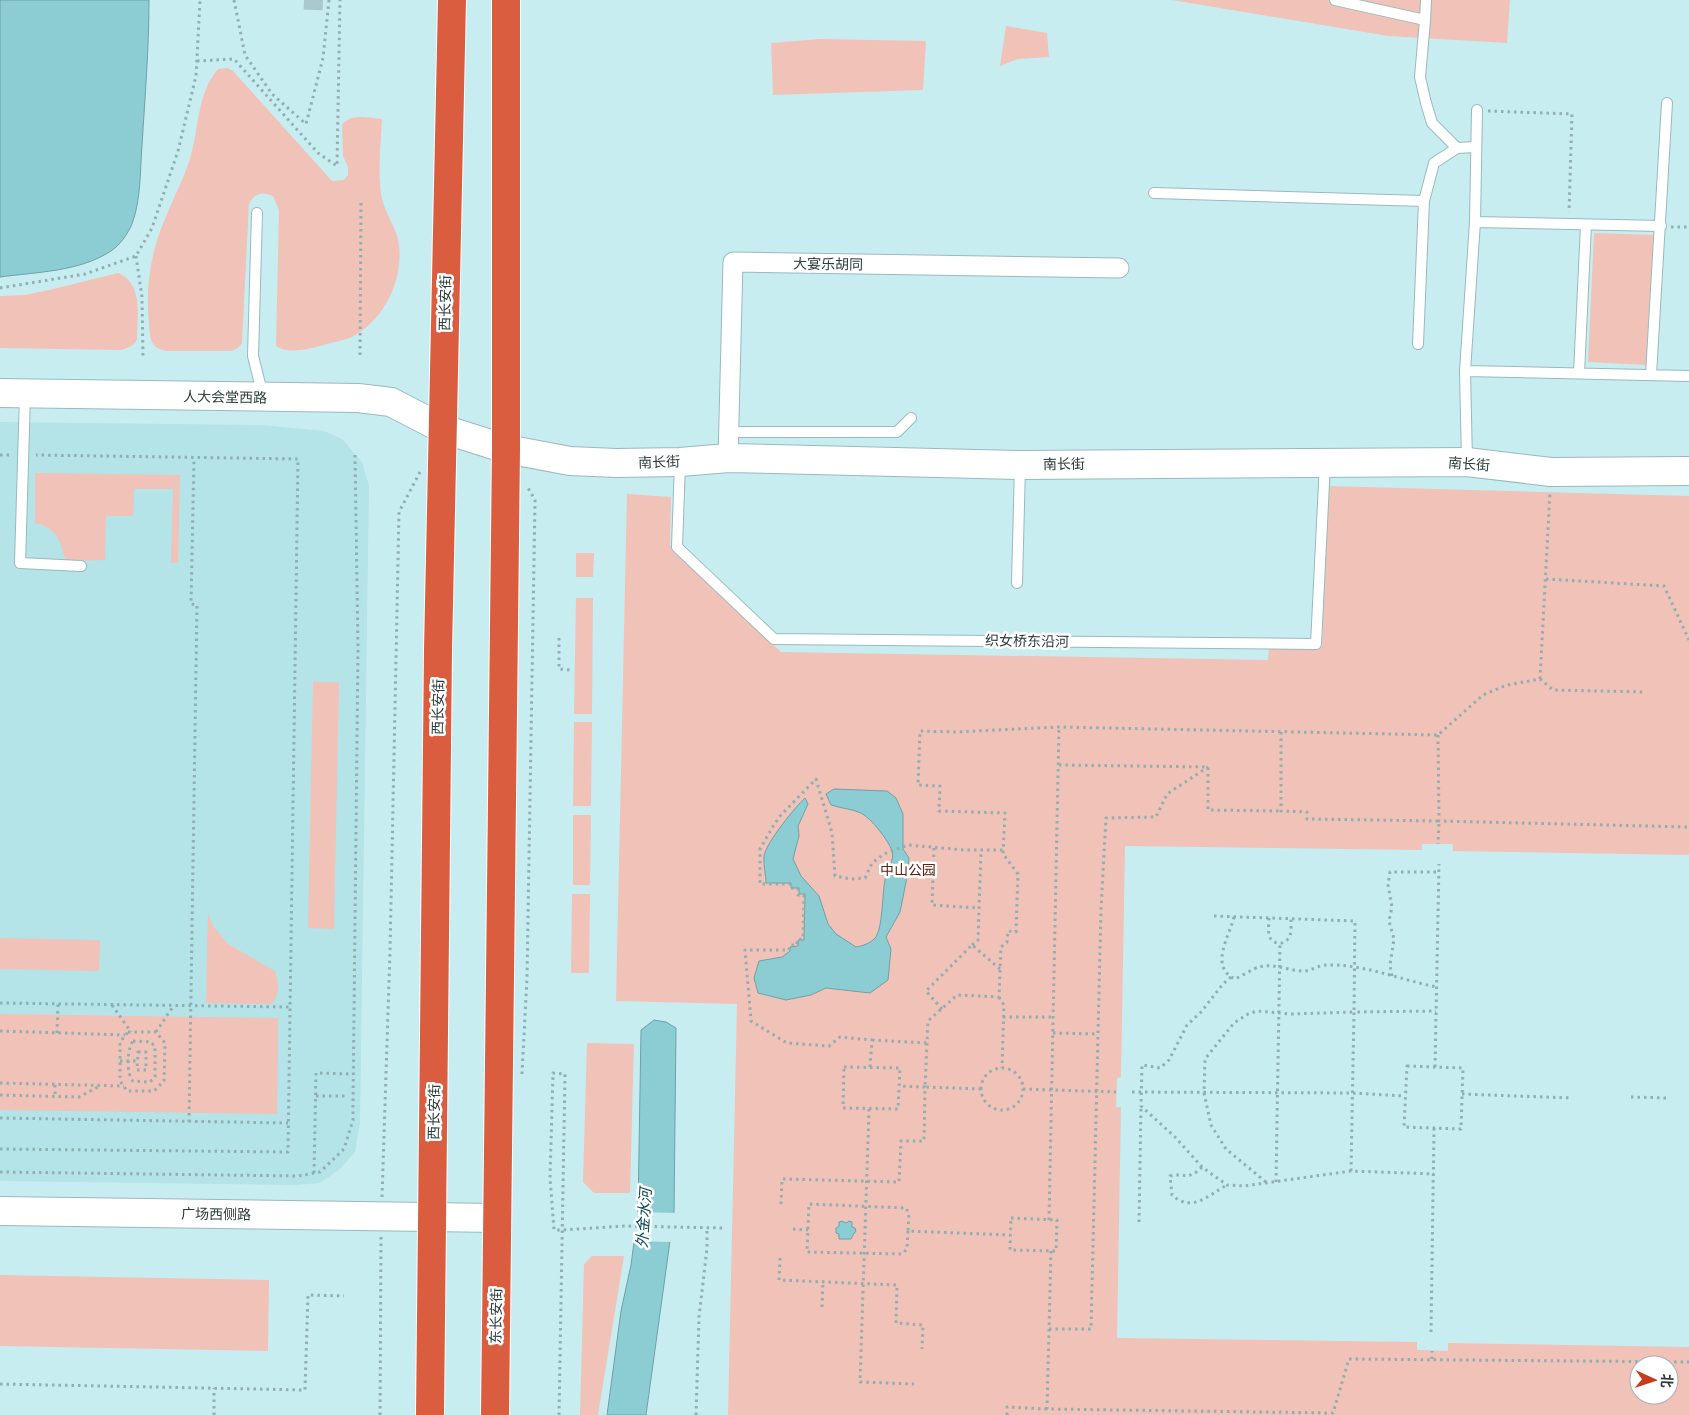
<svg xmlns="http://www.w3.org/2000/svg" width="1689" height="1415" font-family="'Fira Sans Condensed','Noto Sans SC',sans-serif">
<rect width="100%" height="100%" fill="#c8edf1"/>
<path fill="#b4e3e8" d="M 0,422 L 262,425 L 324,431 L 342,439 L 362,462 L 369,485 L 360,1123 L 355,1152 L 340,1169 L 320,1183 L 297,1185 L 0,1181 Z"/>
<path fill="#f1c2b7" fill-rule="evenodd" d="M 1172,0 L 1510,0 L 1507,43 L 1388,36 Z
M 1006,26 L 1047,33 L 1049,57 L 1018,59 L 1000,66 Z
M 820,39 L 926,41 L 923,90 L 773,95 L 771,43 Z
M 228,68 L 233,71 L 332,181 L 344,180 L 348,175 L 348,167 L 343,156 L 342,125 C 351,113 368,118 382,119 C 381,141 377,178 382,199 C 386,215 397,229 399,245 C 403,279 386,316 357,334 C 350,339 339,341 331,343 C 316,347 290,356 276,346 L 279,210 L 273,196 C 263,191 254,193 249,204 L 242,343 L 238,348 L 231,351 L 167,351 C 150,348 150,339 149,323 C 145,288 151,251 165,219 C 173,199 183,180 190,159 C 199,129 197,93 218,69 Z
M 1594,233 L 1654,235 L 1647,365 L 1588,362 Z
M 118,273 C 144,283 137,318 137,339 C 135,346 127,348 121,350 L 0,348 L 0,296 L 25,295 L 49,290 Z
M 35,473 L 180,475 L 178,563 L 171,563 L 173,489 L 134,489 L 133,516 L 106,516 L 105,560 L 69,561 L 64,557 C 61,538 53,527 35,523 Z
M 1328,486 L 1689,496 L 1689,855 L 1453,851 L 1453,844 L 1422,844 L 1422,850 L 1125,846 L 1121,1077 L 1117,1078 L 1116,1107 L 1121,1107 L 1117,1338 L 1417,1342 L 1417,1350 L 1448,1351 L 1448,1343 L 1689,1347 L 1689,1415 L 728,1415 L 737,1004 L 616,1001 L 627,494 L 671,497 L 670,545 L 781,652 L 1268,660 L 1269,647 L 1322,647 ZM 1639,1365 L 1669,1365 L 1669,1395 L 1639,1395 Z
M 576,553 L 594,553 L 593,577 L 576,577 Z
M 576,598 L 593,598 L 592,714 L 574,714 Z
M 313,682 L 339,682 L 334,929 L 308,928 Z
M 574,722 L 592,722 L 591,806 L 573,806 Z
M 573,815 L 591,815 L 590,885 L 573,885 Z
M 572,894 L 590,894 L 589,973 L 571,973 Z
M 208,914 L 213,926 L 228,944 L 275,971 C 278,981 281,996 271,1004 L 206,1003 Z
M 0,938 L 100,940 L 99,971 L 0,969 Z
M 0,1014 L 278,1018 L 277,1114 L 0,1110 Z
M 587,1043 L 634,1044 L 630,1193 L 594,1193 L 583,1182 Z
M 592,1256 L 624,1256 L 598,1415 L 580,1415 L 584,1264 Z
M 0,1275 L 269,1280 L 268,1351 L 0,1346 Z"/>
<path fill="#8ccdd3" stroke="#6fa1a6" d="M 0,0 L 149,0 C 149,48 145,97 142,145 C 140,171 141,200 132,224 C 127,235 120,245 111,251 C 79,272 36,272 0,277 Z
M 834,789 L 887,791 L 896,798 L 903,814 L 903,849 L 909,858 L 906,882 L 900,912 L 886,937 L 891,949 L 888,980 L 870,993 L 826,988 L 811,995 L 786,1000 L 758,993 L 754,978 L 759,961 L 782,957 L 790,951 L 790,947 L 798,946 L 798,940 L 804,940 L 805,894 L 799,894 L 799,888 L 791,888 L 791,883 L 766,883 C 766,875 763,864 764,856 C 766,843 795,807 805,798 L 808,804 L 798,826 L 799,836 L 793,859 L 801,876 L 819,896 L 828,924 L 836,934 L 856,947 C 863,946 871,943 876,937 C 883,925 882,895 885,880 C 887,871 895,859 892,851 C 889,841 871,818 861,813 C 852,809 840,808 831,805 L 826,794 Z
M 654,1020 L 666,1022 L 676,1028 L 674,1212 L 646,1415 L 607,1415 L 621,1311 L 631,1265 L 638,1212 L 641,1030 Z
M 842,1221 L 846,1223 L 849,1221 L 852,1222 L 852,1227 L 855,1228 L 856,1231 L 853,1235 L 851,1239 L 839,1239 L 839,1234 L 836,1233 L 836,1228 L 839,1226 L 839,1222 Z"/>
<path fill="#c8edf1" d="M 635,1212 L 677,1213 L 672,1242 L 632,1241 Z"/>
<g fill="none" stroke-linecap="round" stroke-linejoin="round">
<path stroke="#a9c9cd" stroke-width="19" stroke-dasharray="19 9" stroke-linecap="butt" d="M 304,0 L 329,1"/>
<defs>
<path id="lane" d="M 1335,0 L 1425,20 L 1426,0
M 1425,20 L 1420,77 L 1426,103 L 1432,123 L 1457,148
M 1154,193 L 1424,201
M 257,213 L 253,356 L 263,396
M 1475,222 L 1661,226
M 1418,344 L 1424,201 L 1434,163 L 1457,148 L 1475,147
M 1465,371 L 1689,376
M 1579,373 L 1586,225
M 1651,375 L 1667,103
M 25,395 L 20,563 L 81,566
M 729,432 L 897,432 L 911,418
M 1467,461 L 1465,371 L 1475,222 L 1477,110
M 680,463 L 677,547 L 774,639 L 1316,644 L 1325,463
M 1017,583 L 1020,466"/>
<path id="street" d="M 728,458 L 733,262 L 1119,268"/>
<path id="secondary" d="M 0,393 L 358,398 L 391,402 L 443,429 L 506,449 L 570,461 L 616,463 L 680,462 L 728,458 L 1020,465 L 1467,462 L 1551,472 L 1689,471
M 0,1211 L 497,1218"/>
<path id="highway" d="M 430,1415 L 438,650 L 452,0
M 495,1415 L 506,449 L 506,0"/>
</defs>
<use href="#lane" stroke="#97babe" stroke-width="12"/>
<use href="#street" stroke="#97babe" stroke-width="21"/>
<use href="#secondary" stroke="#97babe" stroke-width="30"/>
<use href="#highway" stroke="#fff" stroke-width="30"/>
<path stroke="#91aeb1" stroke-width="3" stroke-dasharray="2.5 4" stroke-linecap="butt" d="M 234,0 L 245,55 L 272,94 L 306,124 L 323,58 L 329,0
M 197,61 L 234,59 L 318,153 L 337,166 L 340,0
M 1488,111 L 1572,114 L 1569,212
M 1671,227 L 1689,227
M 136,256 L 142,297 L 143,358
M 0,288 L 85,274 L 136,256 L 152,228 L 178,151 L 196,76 L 200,0
M 360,355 L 361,202
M 0,455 L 12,455
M 1546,579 L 1664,586 L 1689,640
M 559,638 L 559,669 L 570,670
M 1540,679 L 1550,492
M 1281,732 L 1281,811 L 1307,812 L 1307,819 L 1439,821 L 1438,844
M 1438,735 L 1439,821 L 1689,827
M 1059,765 L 1208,767 L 1208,810 L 1281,811
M 934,848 L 932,905 L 979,908
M 1214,916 L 1355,921 L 1354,1012 L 1291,1014 L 1257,1011 L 1248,1014 L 1234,1023 L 1205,1059 L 1204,1093 L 1211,1125 L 1226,1149 L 1267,1183
M 1234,917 C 1229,937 1209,967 1235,979 C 1242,976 1254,968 1259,967 C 1273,963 1287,970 1301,971 C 1310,972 1318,965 1327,965 C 1365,964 1400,980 1437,987
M 1269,918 C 1269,923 1268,929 1269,935 C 1271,944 1283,946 1288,939 C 1292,934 1291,925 1291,919
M 972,945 L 978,940 L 981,850
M 1392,976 L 1390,965 L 1394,939 L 1389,921 L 1392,907 L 1388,885 L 1390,872 L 1439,872
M 1231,977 L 1223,984 L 1201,1012 L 1187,1025 L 1169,1060 L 1160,1068 L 1142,1065 L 1141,1106 L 1175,1137 L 1202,1167 L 1227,1185 L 1244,1186 L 1351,1171 L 1434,1174
M 999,997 L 1004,1005 L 1002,1068
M 0,1003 L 289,1007
M 112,1005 L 131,1032
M 942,1009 L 926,991 L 972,945 L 1000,969
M 1003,1017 L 1053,1017
M 0,1031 L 125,1035
M 128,1032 L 156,1032 L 165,1043 L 164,1081 L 154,1091 L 127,1091 L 120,1081 L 120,1042 Z
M 156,1032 L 174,1005
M 57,1033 L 58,1004
M 1053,1033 L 1098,1034
M 872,1040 L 927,1043
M 133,1041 L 151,1042 L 155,1047 L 155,1077 L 150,1082 L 133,1081 C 126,1074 127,1049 133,1041 Z
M 138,1052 L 146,1052 L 146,1070 L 137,1070 Z
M 120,1061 L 138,1061
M 1407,1066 L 1463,1068 L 1461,1129 L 1404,1127 Z
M 844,1067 L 900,1068 L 898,1109 L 843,1108 Z
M 870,1067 L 872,1040 L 840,1037 L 829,1046 L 787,1043 L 751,1021 L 745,950 L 789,950 L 790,945 L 797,945 L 797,940 L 803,939 L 804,895 L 798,895 L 798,888 L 790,888 L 790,884 L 760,884 L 760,849 L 772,828 L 780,816 L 816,779 L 832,833 L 835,876 L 851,879 L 865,878 L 872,863 L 884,854 L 908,845 L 964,850 L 1004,850
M 1435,1067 L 1439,864
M981 1089a21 21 0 1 1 42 0a21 21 0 1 1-42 0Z
M 522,1074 L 527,978 L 535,500 L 528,488
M 0,1083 L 124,1086
M 55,1085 L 55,1096
M 981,1089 L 925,1087 L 928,1021 L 957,995 L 999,997 L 1001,947 L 1007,942 L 1008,931 L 1016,932 L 1018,874 L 1003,854 L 1005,813 L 939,811 L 940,786 L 918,785 L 920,731 L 955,732 L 1059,727 L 1438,735 L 1483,695 L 1507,685 L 1540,679 L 1553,690 L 1645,692
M 1023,1089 L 1116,1092
M 1132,1092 L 1352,1093 L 1405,1096
M 1462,1094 L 1572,1098
M 0,1095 L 79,1097 L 100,1086
M 316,1096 L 347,1096
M 1631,1097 L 1667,1098
M 869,1109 L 860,1382 L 914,1384
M 0,1118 L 288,1123
M 189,1122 L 197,605 L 191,604 L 194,458
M 0,1149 L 288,1152 L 298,459 L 36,455
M 1202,1167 C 1187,1182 1185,1172 1170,1176 L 1172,1195 C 1192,1213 1207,1196 1227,1185
M 1351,1171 L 1354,1012 L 1436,1011
M 0,1172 L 298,1176 L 320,1172 L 344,1149 L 353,1120 L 353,1105 L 358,649 L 355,455
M 314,1173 L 316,1073 L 353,1074
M 1276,1182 L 1280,943
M 382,1197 L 390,952 L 399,512 L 420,472
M 781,1204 L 782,1179 L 899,1182 L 901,1141 L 924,1141 L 925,1087 L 899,1086
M 1011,1218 L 1057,1220 L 1056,1251 L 1010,1250 Z
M 1049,1220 L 1059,727
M 1139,1222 L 1141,1106
M 793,1229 L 808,1230
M 908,1231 L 907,1249 L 902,1254 L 807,1252 L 809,1204 L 906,1208 L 909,1214 L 908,1231 L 1010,1235
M 1051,1251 L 1047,1409 L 1333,1413 L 1349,1359 L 1689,1362
M 780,1258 L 779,1280 L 897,1285 L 896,1323 L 923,1325 L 922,1349
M 822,1307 L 823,1282
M 1049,1329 L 1091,1329 L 1101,909 L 1106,818 L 1156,817 L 1167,794 L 1208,767
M 1431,1332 L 1434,1128
M 1432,1359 L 1432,1351
M 0,1384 L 305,1390 L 308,1295 L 344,1296
M 214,1415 L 214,1388
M 380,1415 L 381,1236
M 559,1415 L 565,1074 L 553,1073 L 550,1178 L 554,1230 L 562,1230 L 624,1226 L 723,1228
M 696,1415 L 699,1317 L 707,1248 L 707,1228
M 1007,1415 L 1007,1407 L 1047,1409"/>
<use href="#lane" stroke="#fff" stroke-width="10"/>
<use href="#street" stroke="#fff" stroke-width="19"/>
<use href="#secondary" stroke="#fff" stroke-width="28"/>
<use href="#highway" stroke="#db5d3f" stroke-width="28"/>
</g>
<g text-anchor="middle" stroke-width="5" stroke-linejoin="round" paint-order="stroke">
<g font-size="14" fill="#2c3b3c" stroke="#fff">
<text transform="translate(828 264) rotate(1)" y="5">大宴乐胡同</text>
<text transform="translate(445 303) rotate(-89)" y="5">西长安街</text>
<text transform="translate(225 397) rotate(1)" y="5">人大会堂西路</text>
<text transform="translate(659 462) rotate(-2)" y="5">南长街</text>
<text transform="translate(1064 464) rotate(-1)" y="5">南长街</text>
<text transform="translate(1469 464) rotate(4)" y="5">南长街</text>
<text transform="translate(1027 641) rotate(1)" y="5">织女桥东沿河</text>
<text transform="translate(438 707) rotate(-89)" y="5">西长安街</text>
<text transform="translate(434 1112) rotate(-89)" y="5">西长安街</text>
<text transform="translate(216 1214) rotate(1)" y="5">广场西侧路</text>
<text transform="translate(496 1316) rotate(-89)" y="5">东长安街</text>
</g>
<g font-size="14" fill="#612213" stroke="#fff">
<text x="908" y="875">中山公园</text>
</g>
<g font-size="15" font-style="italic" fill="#0a474c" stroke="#fff">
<text transform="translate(644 1218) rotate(-86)" y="5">外金水河</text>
</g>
</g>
<g transform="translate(1654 1380) rotate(93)"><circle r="24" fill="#ffffff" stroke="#abb1b1"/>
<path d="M0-4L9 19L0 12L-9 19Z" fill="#c63d1b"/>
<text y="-8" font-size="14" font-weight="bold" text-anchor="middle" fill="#2c3b3c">北</text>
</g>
</svg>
